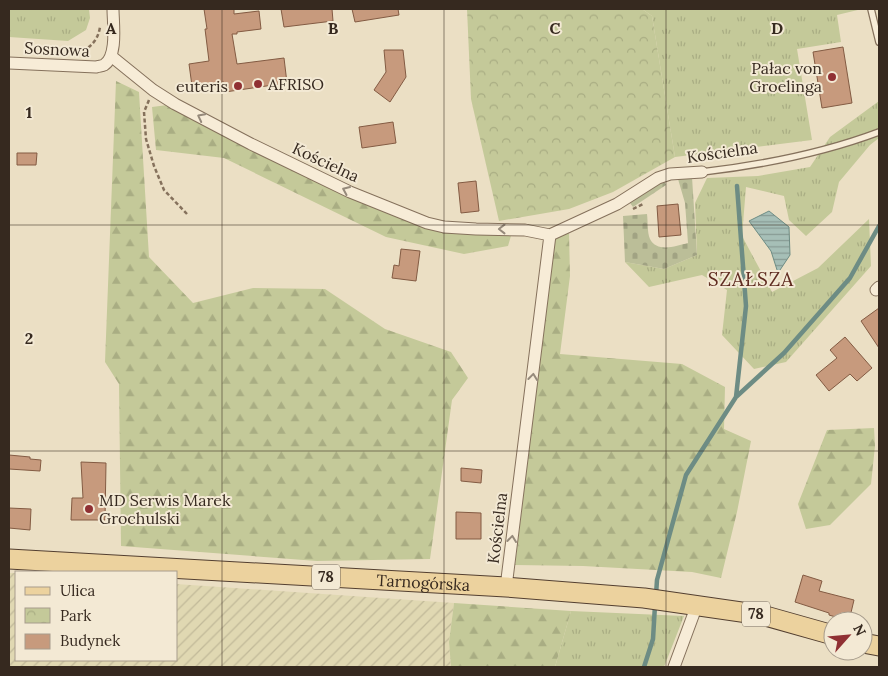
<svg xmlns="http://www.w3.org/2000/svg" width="888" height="676" font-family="Lora,serif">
<defs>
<pattern id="farmland-furrows" width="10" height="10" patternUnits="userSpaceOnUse" patternTransform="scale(1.25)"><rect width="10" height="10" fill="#e0d8b2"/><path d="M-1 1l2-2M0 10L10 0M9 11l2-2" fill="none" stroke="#c1b999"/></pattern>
<pattern id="grass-tufts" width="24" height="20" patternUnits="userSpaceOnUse" patternTransform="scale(1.25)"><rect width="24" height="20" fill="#c4c999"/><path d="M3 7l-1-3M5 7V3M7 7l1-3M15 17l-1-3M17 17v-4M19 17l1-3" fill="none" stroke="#a9ad83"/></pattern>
<pattern id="forest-firs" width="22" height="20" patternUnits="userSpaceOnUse" patternTransform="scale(1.25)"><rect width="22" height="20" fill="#c4c999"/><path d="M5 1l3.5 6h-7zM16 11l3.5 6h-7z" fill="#a9ad83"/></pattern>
<pattern id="cemetery-stones" width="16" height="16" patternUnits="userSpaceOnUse" patternTransform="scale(1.25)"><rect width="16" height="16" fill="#bbbe98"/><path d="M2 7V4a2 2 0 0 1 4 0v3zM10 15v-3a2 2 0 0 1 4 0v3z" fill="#a1a383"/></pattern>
<pattern id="park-crowns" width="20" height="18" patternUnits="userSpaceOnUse" patternTransform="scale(1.25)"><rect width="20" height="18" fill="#c4c999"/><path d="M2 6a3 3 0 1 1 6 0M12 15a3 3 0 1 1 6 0" fill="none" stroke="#a9ad83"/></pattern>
<pattern id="water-rules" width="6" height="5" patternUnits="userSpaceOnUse" patternTransform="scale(1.25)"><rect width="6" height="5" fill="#a6bfb7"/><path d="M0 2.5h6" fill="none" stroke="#889b94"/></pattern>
</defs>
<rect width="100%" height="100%" fill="#ebdfc4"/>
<path fill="url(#farmland-furrows)" d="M 9,573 L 16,573 L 16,660 L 176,660 L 176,584 L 454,603 L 449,642 L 451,667 L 9,667 Z"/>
<path fill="url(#grass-tufts)" d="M 9,9 L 89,9 L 90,18 L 86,30 L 68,41 L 9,37 Z
M 642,9 L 862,9 L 837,15 L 841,42 L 797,49 L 812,140 L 675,157 L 652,16 Z
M 879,101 L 879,138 L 870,145 L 839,182 L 832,212 L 806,236 L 789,220 L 784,196 L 746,187 L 742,236 L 772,292 L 818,268 L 869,219 L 871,266 L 786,362 L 754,369 L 722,335 L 727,290 L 702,275 L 649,287 L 625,262 L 664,269 L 697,255 L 695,203 L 707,178 L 758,176 L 810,167 L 830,137 Z
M 571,611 L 684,616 L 664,667 L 555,667 Z"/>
<path fill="url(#forest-firs)" d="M 116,81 L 139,92 L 149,257 L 193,303 L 253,288 L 325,289 L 385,329 L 451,352 L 468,378 L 452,400 L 430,559 L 317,561 L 121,546 L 119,384 L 105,362 Z
M 175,104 L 427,223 L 513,229 L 508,246 L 464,254 L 386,237 L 224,158 L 156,150 L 152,107 Z
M 569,232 L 570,276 L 560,354 L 682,364 L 725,387 L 724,429 L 751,441 L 737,512 L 721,578 L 692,572 L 583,566 L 515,565 L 537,385 L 552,239 Z
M 874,428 L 875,446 L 871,484 L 830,525 L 806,529 L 798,504 L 827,430 Z
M 454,603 L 571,611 L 555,667 L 451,667 L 449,642 Z"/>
<path fill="url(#cemetery-stones)" d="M 692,177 L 697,255 L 664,269 L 625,262 L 623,216 L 647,214 C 648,221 647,232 650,239 C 657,253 676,246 688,243 L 685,203 L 678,179 Z
M 664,181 L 666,185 L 633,207 L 630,203 L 660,182 Z"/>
<path fill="url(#park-crowns)" d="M 467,9 L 642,9 L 652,16 L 675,157 L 613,192 L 569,209 L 499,221 L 471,99 Z"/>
<path fill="url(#water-rules)" stroke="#6d8c84" d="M 769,211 L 789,227 L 790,255 L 778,273 L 771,251 L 749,221 Z"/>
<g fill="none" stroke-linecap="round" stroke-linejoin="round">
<path stroke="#6d8c84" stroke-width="4.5" d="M 736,397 L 746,306 L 737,186
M 656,595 L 657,580 L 686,475 L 736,397 L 784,353 L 850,278 L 879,226
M 644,667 L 653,639 L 655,605"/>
</g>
<path fill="#c79a7d" stroke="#835b43" d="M 204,9 L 234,9 L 234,14 L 259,11 L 261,29 L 237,32 L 237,34 L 232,34 L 237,64 L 284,58 L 287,83 L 225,92 L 224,82 L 192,86 L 189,64 L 209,61 L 205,29 L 207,29 Z
M 281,9 L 332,9 L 333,21 L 284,27 Z
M 352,9 L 398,9 L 399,15 L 355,22 Z
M 843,47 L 852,103 L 822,108 L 813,52 Z
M 384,50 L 403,50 L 406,77 L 390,102 L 374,90 L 386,72 Z
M 393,122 L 396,143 L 362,148 L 359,127 Z
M 17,153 L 37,153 L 36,165 L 17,165 Z
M 476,181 L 479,211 L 461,213 L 458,183 Z
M 678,204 L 681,235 L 659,237 L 657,206 Z
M 401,249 L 420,251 L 416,281 L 392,278 L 394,265 L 399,266 Z
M 879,308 L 879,348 L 861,321 Z
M 845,337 L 872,368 L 857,381 L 850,374 L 829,391 L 816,375 L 837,358 L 830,350 Z
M 9,455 L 30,457 L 30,459 L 41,460 L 40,471 L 9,469 Z
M 81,462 L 106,463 L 105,520 L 71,520 L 72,498 L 83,498 Z
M 461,468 L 482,470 L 481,483 L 461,481 Z
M 9,508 L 31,509 L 30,530 L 9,528 Z
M 456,512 L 481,513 L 481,539 L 456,539 Z
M 803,575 L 822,581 L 819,591 L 854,600 L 849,621 L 829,615 L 829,613 L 795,602 Z"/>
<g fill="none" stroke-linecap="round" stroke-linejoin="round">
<defs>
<path id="service" d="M 871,9 L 879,42
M 702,172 C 762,165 823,153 879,132"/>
<path id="minor" d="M 111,56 L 153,90 L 175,104 L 251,144 L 350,192 L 427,223 L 444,227 L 476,229 L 525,230 L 550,235 L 617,204 L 658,178 L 670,174 L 702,172
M 9,63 L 96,67 C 99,66 102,66 104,65 C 118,56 113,23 113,9
M 876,290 L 879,287
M 506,587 L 550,235
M 674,667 L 697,605"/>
<g id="primary">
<path id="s1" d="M 9,559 L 506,587 L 644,598 L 762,615 L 833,635"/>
<path d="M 863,643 L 879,646"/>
</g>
</defs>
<use href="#service" stroke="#85715c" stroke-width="8"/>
<use href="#minor" stroke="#85715c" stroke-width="13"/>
<use href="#primary" stroke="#533f30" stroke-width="21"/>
<path stroke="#85715c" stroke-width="2.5" stroke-dasharray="4 2.5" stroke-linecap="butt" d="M 77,54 C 89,49 98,41 100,27
M 149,100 L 144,112 L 146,139 L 154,166 L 164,190 L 187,214
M 633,209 L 643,204"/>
<use href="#service" stroke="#f7ecd7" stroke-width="5.5"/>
<use href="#minor" stroke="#f7ecd7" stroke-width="11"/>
<use href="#primary" stroke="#ecd29e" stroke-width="19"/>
</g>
<defs><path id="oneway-chevron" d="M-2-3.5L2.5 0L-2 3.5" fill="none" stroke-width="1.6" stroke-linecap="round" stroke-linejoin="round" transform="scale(1.25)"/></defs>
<g stroke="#968a7b">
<use href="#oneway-chevron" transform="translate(201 117) rotate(-153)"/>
<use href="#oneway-chevron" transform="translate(346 190) rotate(-156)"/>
<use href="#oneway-chevron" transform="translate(502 229) rotate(180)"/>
<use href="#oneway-chevron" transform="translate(533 377) rotate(-83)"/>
<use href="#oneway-chevron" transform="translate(512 539) rotate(-83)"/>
</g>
<path fill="none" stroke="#36291f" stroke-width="1" stroke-opacity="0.55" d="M 222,9 L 222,667M 444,9 L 444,667M 666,9 L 666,667M 9,225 L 879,225M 9,451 L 879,451"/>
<g fill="#903033" stroke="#f3e9d4" stroke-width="2">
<circle cx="832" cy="77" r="5"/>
<circle cx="258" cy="84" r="5"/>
<circle cx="238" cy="86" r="5"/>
<circle cx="89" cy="509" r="5"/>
</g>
<g text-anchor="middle" stroke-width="4" stroke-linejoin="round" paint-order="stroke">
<g fill="#f3e9d4" stroke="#6f6355" stroke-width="1">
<rect x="312" y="564.5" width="28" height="25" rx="4"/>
<rect x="742" y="601.5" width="28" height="25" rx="4"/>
</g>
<g font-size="15" font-weight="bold" fill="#36291f">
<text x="326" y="582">78</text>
<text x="756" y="619">78</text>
</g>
<g font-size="16" fill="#36291f" stroke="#f3e9d4">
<text transform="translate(57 49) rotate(3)" y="6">Sosnowa</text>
<text transform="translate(722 152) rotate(-8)" y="6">Kościelna</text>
<text transform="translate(326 162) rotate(25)" y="6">Kościelna</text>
<text transform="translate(497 528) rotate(-83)" y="6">Kościelna</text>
<text dy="6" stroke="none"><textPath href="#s1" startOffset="415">Tarnogórska</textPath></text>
</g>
<g font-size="16" fill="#36291f" stroke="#f3e9d4" text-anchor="end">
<text x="822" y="74">Pałac von<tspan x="822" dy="18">Groelinga</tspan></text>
<text x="268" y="90" text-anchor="start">AFRISO</text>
<text x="228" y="92">euteris</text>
<text x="99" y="506" text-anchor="start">MD Serwis Marek<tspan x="99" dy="18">Grochulski</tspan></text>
</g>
<g font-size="19" letter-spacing="1" fill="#602c21" stroke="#f3e9d4">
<text x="751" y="286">SZAŁSZA</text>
</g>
</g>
<g font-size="16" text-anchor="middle" font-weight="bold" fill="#36291f" stroke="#f3e9d4" stroke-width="4" stroke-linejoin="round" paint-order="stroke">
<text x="111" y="34">A</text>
<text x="333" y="34">B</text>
<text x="555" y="34">C</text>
<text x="777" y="34">D</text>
<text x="29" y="118">1</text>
<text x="29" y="344">2</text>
</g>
<rect width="888" height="676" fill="none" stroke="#36291f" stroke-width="20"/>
<rect x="15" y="571" width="162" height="90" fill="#f3e9d4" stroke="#a79c8c"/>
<rect x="25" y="587" width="25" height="8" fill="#ecd29e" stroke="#a79c8c"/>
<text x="60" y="596" font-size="15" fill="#36291f">Ulica</text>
<rect x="25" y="608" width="25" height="15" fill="url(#park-crowns)" stroke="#a79c8c"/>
<text x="60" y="621" font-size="15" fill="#36291f">Park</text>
<rect x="25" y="634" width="25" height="15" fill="#c79a7d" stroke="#a79c8c"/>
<text x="60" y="646" font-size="15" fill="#36291f">Budynek</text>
<g transform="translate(848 636) rotate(63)"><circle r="24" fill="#f3e9d4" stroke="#a79c8c"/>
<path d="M0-4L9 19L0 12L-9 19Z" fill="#903033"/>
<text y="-8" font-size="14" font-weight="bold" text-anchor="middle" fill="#36291f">N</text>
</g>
</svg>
